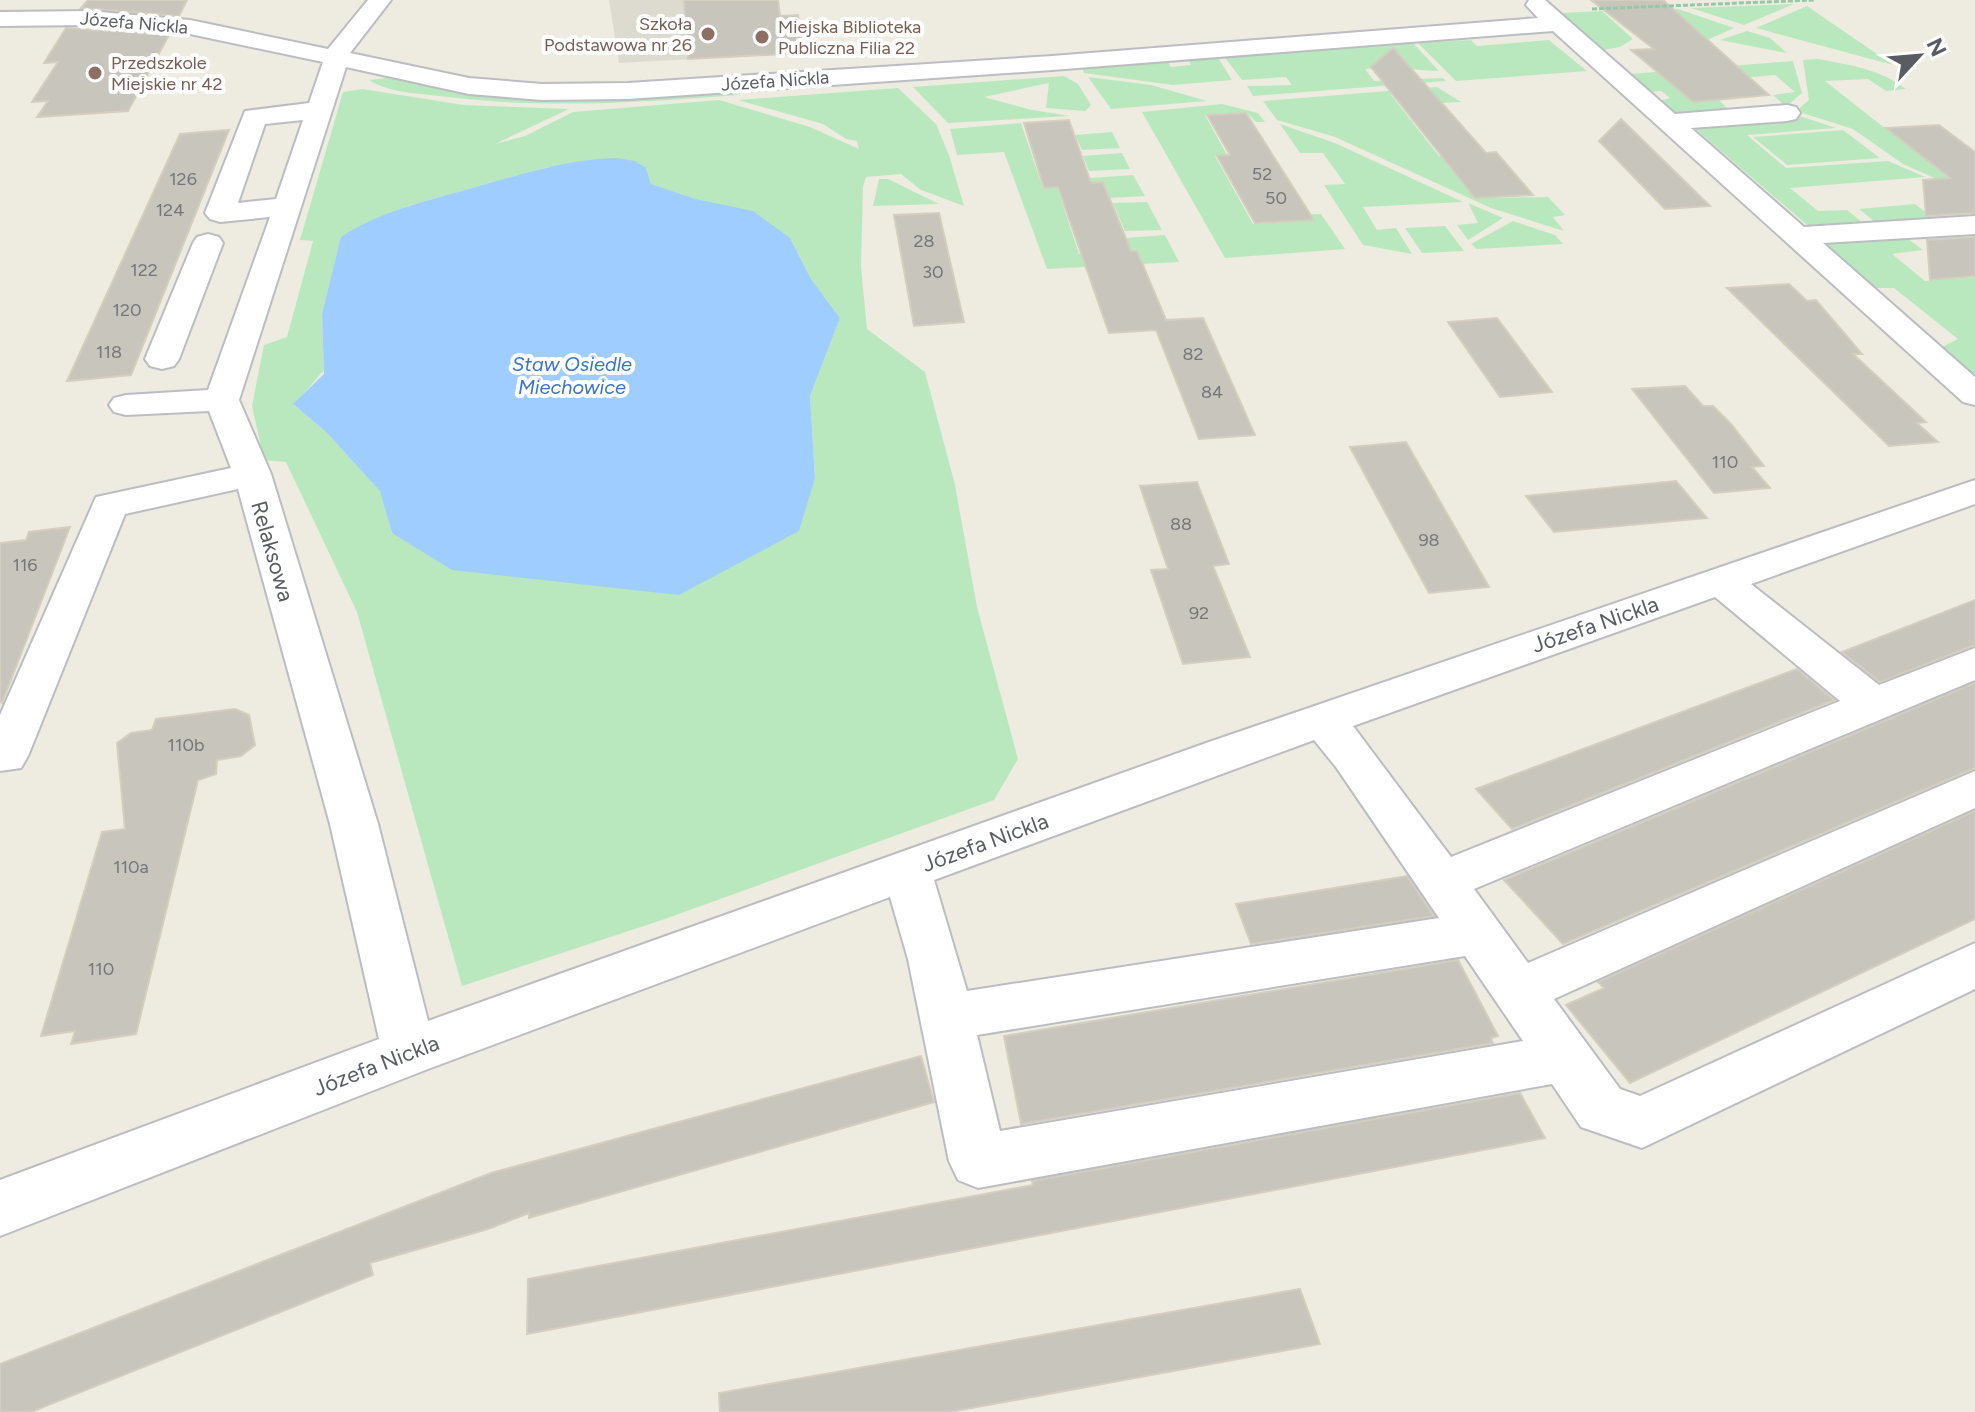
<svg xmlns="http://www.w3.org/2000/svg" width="1975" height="1412" font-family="Figtree,sans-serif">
<rect width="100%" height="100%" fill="#eeece0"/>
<path fill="#dddbcf" d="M 609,0 L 778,0 L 780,16 L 798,15 L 804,53 L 619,63 Z"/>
<path fill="#bae8be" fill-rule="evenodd" d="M 1794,4 L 1744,25 L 1691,8 Z
M 1807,6 L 1893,65 L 1756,28 Z
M 1678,9 L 1734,28 L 1707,40 L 1649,12 Z
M 1602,11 L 1633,39 L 1620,47 L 1603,50 L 1562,13 Z
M 1747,31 L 1770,38 L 1787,53 L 1720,40 Z
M 1471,40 L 1477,46 L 1549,40 L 1587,71 L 1456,81 L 1418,43 Z
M 1408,43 L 1414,44 L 1439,71 C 1413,70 1391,66 1365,69 L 1374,81 L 1443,78 L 1446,81 L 1253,96 L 1247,86 L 1292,85 L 1286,77 L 1242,80 L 1223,55 Z
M 1217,56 L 1232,80 L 1173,85 L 1084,73 L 1081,66 L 1167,59 L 1171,67 L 1191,65 L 1188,59 Z
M 1818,59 C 1850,65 1880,69 1906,89 L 1886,91 L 1868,79 L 1825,81 L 1886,129 L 1898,128 L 1975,196 L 1903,164 L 1853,129 L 1796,111 L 1809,100 L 1803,60 Z
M 1793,61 L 1802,93 L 1786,107 L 1773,95 L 1795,92 L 1775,75 L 1675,84 L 1718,99 L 1734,115 L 1682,118 L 1659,101 L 1670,98 L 1661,91 L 1650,92 L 1630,74 Z
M 1064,76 L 1078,84 L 1091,105 L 1085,111 L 1046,108 L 1049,83 L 984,97 L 1032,110 L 1070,116 L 948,123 L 913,87 Z
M 393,77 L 454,88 L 730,89 L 738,95 C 637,103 540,109 439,96 C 416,93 389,93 369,80 Z
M 1088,77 L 1151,85 L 1207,101 L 1111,109 Z
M 1437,87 L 1461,102 L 1441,103 L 1432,92 L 1391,95 L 1439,156 L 1449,155 L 1487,198 L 1548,197 L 1565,215 L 1553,217 L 1564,231 L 1491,208 L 1335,137 L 1277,120 L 1263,101 Z
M 898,88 L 936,124 L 949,155 L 964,206 L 921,190 L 901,174 L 866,177 L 863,187 L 861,267 L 867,329 L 925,372 L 955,485 L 977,607 L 1018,759 L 994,800 L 662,920 L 462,986 L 357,612 L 286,462 L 264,460 L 252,406 L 264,345 L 287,337 L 313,241 L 300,240 L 343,92 L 362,89 L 464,105 L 569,109 L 495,144 L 525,136 L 573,112 L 719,100 L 810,127 L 859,149 L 857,141 L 846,139 L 823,124 L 738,100 ZM 548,167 L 646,168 L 651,184 L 790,238 L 811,279 L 840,318 L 810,396 L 815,478 L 392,534 L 381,491 L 327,433 L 294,405 L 324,370 L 322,314 L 330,285 L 408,206 Z
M 1222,104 L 1258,113 L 1265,122 L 1256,122 L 1246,112 L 1205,115 L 1227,155 L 1215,156 L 1253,224 L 1300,221 L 1298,215 L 1321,214 L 1345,249 L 1225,258 L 1142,112 Z
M 1800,116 L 1836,128 L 1747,135 L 1786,168 L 1888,161 L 1925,177 L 1790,188 L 1818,211 L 1847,210 L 1867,226 L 1813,230 L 1692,126 Z
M 1021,123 L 1043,188 L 1057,187 L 1079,254 L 1131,251 L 1126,238 L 1165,235 L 1179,262 L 1047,269 L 1004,152 L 957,155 L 950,129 Z
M 1280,124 L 1335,143 L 1463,202 L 1363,207 L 1377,230 L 1396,228 L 1412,254 L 1363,245 L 1324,185 L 1345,184 L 1323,153 L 1300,153 Z
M 1843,130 L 1880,158 L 1787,165 L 1753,137 Z
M 1112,132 L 1120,148 L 1082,150 L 1075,135 Z
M 1122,153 L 1130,169 L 1089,171 L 1083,156 Z
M 1133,175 L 1145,196 L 1110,198 L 1104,182 L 1092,183 L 1090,178 Z
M 879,179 L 888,179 L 939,204 L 873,206 Z
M 1147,202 L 1162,230 L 1125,231 L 1113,203 Z
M 1468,203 L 1503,218 L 1468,240 L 1457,225 L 1478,223 Z
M 1915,204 L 1937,221 L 1880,226 L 1859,209 Z
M 1513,221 L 1555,235 L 1563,244 L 1477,249 L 1471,244 Z
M 1445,226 L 1464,251 L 1422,253 L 1405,228 Z
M 1903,235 L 1923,250 L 1892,254 L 1925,281 L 1975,277 L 1975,379 L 1940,348 L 1958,339 L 1894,288 L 1868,288 L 1824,246 L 1836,240 Z"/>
<path fill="#9fcdff" d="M 616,158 L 635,161 L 646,168 L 651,184 L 695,199 L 753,211 L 790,238 L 811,279 L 840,318 L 810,396 L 815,478 L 799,531 L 679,595 L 452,570 L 392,533 L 380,491 L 327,433 L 293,404 L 324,374 L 322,314 L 341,237 C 380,211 427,201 472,188 C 520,175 566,159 616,158 Z"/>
<path fill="#c8c5bd" stroke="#d3cebe" stroke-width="2" d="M 88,0 L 187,0 L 179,16 L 81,8 Z
M 684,0 L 778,0 L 780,16 L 798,15 L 804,53 L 688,59 Z
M 1591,0 L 1663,0 L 1769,95 L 1693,102 L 1631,50 L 1654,49 Z
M 66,28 L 169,35 L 128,111 L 37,117 L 48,101 L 32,102 L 58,62 L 44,63 Z
M 1393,48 L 1486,153 L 1496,152 L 1533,195 L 1475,198 L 1371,67 Z
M 1246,113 L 1314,220 L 1255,223 L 1217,156 L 1230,155 L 1207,115 Z
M 1621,119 L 1710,206 L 1665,209 L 1599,141 Z
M 1069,120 L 1091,183 L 1103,182 L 1131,251 L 1137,251 L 1166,320 L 1203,318 L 1255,435 L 1199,439 L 1156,330 L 1109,333 L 1058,187 L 1044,188 L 1024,123 Z
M 1939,125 L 1975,152 L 1975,213 L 1926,216 L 1923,180 L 1950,178 L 1886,128 Z
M 229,130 L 131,375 L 67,381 L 180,134 Z
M 939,213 L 964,322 L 914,326 L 894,215 Z
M 1975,237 L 1975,276 L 1930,280 L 1927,240 Z
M 1789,284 L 1807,301 L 1816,300 L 1862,354 L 1853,354 L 1926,422 L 1917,423 L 1938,442 L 1889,446 L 1727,288 Z
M 1497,318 L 1552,392 L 1500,397 L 1448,322 Z
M 1685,386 L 1703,406 L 1713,406 L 1731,424 L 1764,466 L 1752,467 L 1770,488 L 1714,493 L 1632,389 Z
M 1406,442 L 1489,587 L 1429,593 L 1350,447 Z
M 1676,481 L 1707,518 L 1554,532 L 1526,496 Z
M 1197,482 L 1229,564 L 1213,566 L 1250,657 L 1183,664 L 1151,570 L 1168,569 L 1140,486 Z
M 70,527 L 2,703 L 0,702 L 0,543 L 26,540 L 29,532 Z
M 1975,600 L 1975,645 L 1880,682 L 1842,652 Z
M 1797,669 L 1834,700 L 1512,829 L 1476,789 Z
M 1975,683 L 1975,768 L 1563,944 L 1504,880 Z
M 235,709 L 249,715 L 255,745 L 241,756 L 217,760 L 216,774 L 198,780 L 136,1034 L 71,1044 L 75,1031 L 41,1036 L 102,832 L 125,829 L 117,743 L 131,733 L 152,730 L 156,719 Z
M 1975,811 L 1975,919 L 1630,1083 L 1566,1005 L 1604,988 L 1598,982 Z
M 1407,876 L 1434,916 L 1251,944 L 1236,904 Z
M 1458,960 L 1498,1036 L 1491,1038 L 1493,1043 L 1021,1124 L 1004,1036 Z
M 921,1056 L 934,1102 L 529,1218 L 529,1213 L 488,1229 L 370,1263 L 373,1275 L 31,1412 L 0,1412 L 0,1364 L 491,1173 Z
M 1520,1093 L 1545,1138 L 527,1334 L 528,1279 L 1033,1185 L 1032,1181 Z
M 1300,1289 L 1320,1344 L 950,1412 L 720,1412 L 719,1393 Z"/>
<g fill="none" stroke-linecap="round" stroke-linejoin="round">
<defs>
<path id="minor" d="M 368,0 L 391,0 L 350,53 L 469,78 L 542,84 L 628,83 L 1052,56 L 1538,18 L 1526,5 L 1529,0 L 1545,0 L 1675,114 L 1787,105 L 1796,107 L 1800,113 L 1796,119 L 1787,121 L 1691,128 L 1804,227 L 1975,216 L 1975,234 L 1823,243 L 1975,377 L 1975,405 L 1963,402 L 1553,31 L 1052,70 L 628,99 L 542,100 L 469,94 L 346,67 L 239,400 L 271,474 L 378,824 L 428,1021 L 1209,742 L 1975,480 L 1975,504 L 1751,584 L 1879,685 L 1975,648 L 1975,680 L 1474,889 L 1528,963 L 1975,771 L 1975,808 L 1554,999 L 1620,1089 L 1640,1096 L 1975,943 L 1975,989 L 1642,1148 L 1581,1127 L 1552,1084 L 978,1188 L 958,1180 L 949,1161 L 908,959 L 890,897 L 428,1069 L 0,1236 L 0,1180 L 379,1039 L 330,824 L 238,489 L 125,514 L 28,756 L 21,768 L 0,771 L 0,715 L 96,497 L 231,468 L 209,411 L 126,415 L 114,412 L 109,405 L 114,398 L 126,395 L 208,390 L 270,217 L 220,222 L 210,219 L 205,213 L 245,111 L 309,103 L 323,62 L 190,34 L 89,25 L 0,26 L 0,12 L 89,11 L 190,20 L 328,49 ZM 303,120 L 276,199 L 238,203 L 265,124 ZM 1715,597 L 1840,701 L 1451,857 L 1353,726 ZM 1314,740 L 1336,767 L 1439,918 L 967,991 L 934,880 ZM 1465,956 L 1523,1041 L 1000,1131 L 977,1035 Z
M 208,234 L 219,237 L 223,243 L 179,359 L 174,366 L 162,369 L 150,366 L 145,359 L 193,243 L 197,237 Z"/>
</defs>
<use href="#minor" stroke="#bbbdc3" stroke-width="4"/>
<path stroke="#93c9a6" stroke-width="3" stroke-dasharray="5 2" stroke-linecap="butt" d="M 1592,9 L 1815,0"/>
<use href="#minor" fill="#fff" fill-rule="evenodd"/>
</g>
<g fill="#8d6e63" stroke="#fff" stroke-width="3">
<circle cx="708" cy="34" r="8"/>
<circle cx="762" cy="37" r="8"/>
<circle cx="95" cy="73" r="8"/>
</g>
<g text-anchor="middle" stroke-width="8" stroke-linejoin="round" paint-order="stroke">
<g font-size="18" fill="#595c63" stroke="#fff">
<text transform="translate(134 23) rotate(5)" y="6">Józefa Nickla</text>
<text transform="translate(775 81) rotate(-4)" y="6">Józefa Nickla</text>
</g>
<g font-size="18" fill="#785e54" stroke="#fff" text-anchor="start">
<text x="692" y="30" text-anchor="end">Szkoła<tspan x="692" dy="21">Podstawowa nr 26</tspan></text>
<text x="778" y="33">Miejska Biblioteka<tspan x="778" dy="21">Publiczna Filia 22</tspan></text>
<text x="111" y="69">Przedszkole<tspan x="111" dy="21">Miejskie nr 42</tspan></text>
</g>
<g font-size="18" fill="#75767a">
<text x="1262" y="180">52</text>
<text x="183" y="185">126</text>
<text x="1276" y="204">50</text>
<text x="170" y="216">124</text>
<text x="924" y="247">28</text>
<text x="144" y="276">122</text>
<text x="933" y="278">30</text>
<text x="127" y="316">120</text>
<text x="109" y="358">118</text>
<text x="1193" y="360">82</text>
<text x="1212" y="398">84</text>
<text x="1725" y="468">110</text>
<text x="1181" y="530">88</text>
<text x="1429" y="546">98</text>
<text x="25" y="571">116</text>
<text x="1199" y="619">92</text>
<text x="186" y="751">110b</text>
<text x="131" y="873">110a</text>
<text x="101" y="975">110</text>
</g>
<g font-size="20" font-style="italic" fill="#3774cc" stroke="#fff">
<text x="572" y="371">Staw Osiedle<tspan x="572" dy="23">Miechowice</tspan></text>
</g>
<g font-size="22" fill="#595c63" stroke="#fff">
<text transform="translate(273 551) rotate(74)" y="8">Relaksowa</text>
<text transform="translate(1595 624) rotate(-19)" y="8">Józefa Nickla</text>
<text transform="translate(985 842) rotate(-20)" y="8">Józefa Nickla</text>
<text transform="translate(376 1065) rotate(-21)" y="8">Józefa Nickla</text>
</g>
</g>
<g transform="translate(1919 56) rotate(64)" stroke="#ffffff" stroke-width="6" paint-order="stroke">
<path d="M0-6L14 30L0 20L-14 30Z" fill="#595c63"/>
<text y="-12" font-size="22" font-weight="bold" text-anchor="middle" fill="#595c63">N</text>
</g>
</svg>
